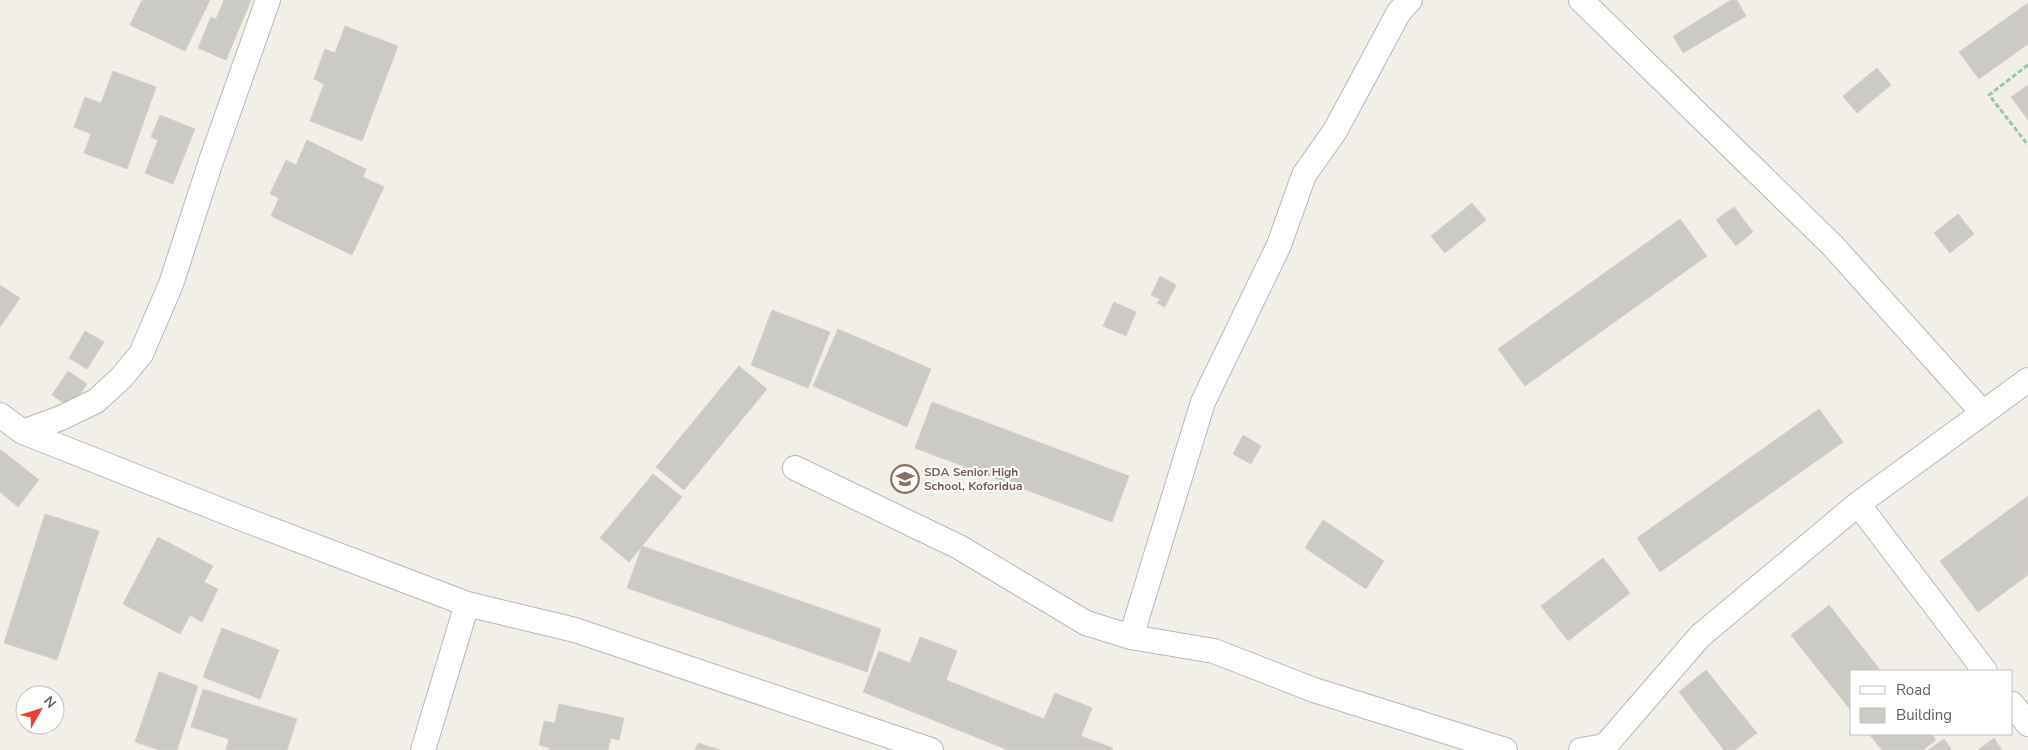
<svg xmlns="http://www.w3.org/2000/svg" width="2028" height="750" font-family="'Nunito Sans',sans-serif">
<rect width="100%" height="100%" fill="#f1efe8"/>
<path fill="#cccac5" stroke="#d6d1c6" d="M 142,0 L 210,0 L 185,51 L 130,25 Z
M 224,0 L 251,0 L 226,60 L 198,48 L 211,17 L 216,19 Z
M 1731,0 L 1737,0 L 1746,16 L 1683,53 L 1673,36 Z
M 2028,3 L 2028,44 L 1979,79 L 1959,52 Z
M 345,26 L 398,46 L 362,141 L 310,121 L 324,84 L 314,79 L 325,49 L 335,53 Z
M 1877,68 L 1891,85 L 1857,113 L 1843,96 Z
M 113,71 L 156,87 L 127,169 L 84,153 L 91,134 L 74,127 L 85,97 L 101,103 Z
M 2028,85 L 2028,120 L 2011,97 Z
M 160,115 L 195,129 L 173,184 L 145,173 L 158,140 L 151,137 Z
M 307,140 L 366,169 L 363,177 L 384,187 L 352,255 L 271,216 L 279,198 L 270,194 L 286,160 L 296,165 Z
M 1472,203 L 1486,220 L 1445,253 L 1431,236 Z
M 1734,207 L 1753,232 L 1736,246 L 1716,220 Z
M 1958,214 L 1974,234 L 1950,253 L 1934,233 Z
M 1680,219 L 1707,256 L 1525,386 L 1498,349 Z
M 1160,276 L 1176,285 L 1165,307 L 1157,303 L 1160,299 L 1151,295 Z
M 0,285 L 20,298 L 0,327 Z
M 1114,302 L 1136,312 L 1126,336 L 1103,326 Z
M 772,310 L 830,332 L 808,388 L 751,365 Z
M 838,329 L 931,369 L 907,427 L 813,386 Z
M 85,331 L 104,342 L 87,369 L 69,358 Z
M 739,366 L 767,389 L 684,490 L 656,467 Z
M 68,371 L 87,384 L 71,408 L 52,395 Z
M 932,402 L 1129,476 L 1112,522 L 915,448 Z
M 1819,409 L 1843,442 L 1660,572 L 1637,538 Z
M 1243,435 L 1261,446 L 1251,464 L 1233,454 Z
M 0,449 L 39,480 L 18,507 L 0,492 Z
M 653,474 L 682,497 L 629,562 L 600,538 Z
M 2028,496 L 2028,575 L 1978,612 L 1940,561 Z
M 45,514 L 99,531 L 57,660 L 4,643 Z
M 1323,520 L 1384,561 L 1366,589 L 1305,548 Z
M 158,537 L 213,566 L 204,582 L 218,589 L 202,622 L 190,615 L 180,634 L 123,604 Z
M 642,546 L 881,629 L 867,672 L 627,588 Z
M 1603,558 L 1630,593 L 1568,641 L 1541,606 Z
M 1829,605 L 1881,671 L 1852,671 L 1852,712 L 1791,635 Z
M 222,628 L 279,650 L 260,699 L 203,677 Z
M 920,637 L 957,651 L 946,680 L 1044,719 L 1055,693 L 1092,708 L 1081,736 L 1113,748 L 1112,750 L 1008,750 L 863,692 L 879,651 L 910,663 Z
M 1706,670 L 1757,733 L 1735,750 L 1724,750 L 1679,692 Z
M 159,672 L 198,686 L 177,750 L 159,750 L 135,742 Z
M 203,689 L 297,719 L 287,750 L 228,750 L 226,749 L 229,739 L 191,727 Z
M 559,704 L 624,718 L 619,740 L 611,738 L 608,750 L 549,750 L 550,748 L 539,745 L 544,721 L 555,723 Z
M 1869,734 L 1931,734 L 1936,740 L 1923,750 L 1882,750 Z
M 1994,738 L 2002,750 L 1978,750 Z
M 1944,739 L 1952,750 L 1928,750 Z
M 698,743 L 720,750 L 695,750 Z"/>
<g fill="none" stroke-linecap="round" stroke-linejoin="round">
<defs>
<path id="minor" d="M 1581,0 L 1833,246 L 1983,413
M 0,415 L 23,432 L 243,519 L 467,604 L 575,630 L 931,750
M 23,432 L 61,418 L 96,401 L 121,378 L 141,354 L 171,284 L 211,161 L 268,0
M 795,468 L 959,547 L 1086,623 L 1131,637 L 1214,651 L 1314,690 L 1505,750
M 1858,504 L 1985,671
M 1131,637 L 1203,402 L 1279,245 L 1304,175 L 1335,131 L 1399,12 L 1410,0
M 2012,704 L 2028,724
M 423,750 L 467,604
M 1581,750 L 1605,746 L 1700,636 L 1858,504 L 2028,380"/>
</defs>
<use href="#minor" stroke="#b5b8bc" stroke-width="26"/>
<path stroke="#9cc7a9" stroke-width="3" stroke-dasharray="5 2.5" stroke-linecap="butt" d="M 2028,65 L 1989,95 L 2028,145"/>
<use href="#minor" stroke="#fff" stroke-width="24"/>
</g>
<defs>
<symbol id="school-ring" viewBox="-11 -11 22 22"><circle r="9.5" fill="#fff" stroke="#8d6e63" stroke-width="1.5"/><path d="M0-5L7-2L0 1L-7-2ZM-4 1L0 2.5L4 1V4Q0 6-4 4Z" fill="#8d6e63"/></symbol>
</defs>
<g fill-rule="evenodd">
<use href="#school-ring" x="889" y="463" width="32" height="32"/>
</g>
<g text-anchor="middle" stroke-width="4" stroke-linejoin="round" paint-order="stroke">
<g font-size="12" font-weight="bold" fill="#785e54" stroke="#fff" text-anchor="start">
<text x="924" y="476">SDA Senior High<tspan x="924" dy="14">School, Koforidua</tspan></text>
</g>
</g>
<rect x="1850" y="670" width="162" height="65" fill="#ffffff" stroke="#bfc1c3"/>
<rect x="1860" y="686" width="25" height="8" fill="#ffffff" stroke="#bfc1c3"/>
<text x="1896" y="695" font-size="15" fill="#5f6368">Road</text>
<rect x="1860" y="708" width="25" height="15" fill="#cccac5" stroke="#bfc1c3"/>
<text x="1896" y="720" font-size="15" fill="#5f6368">Building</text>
<g transform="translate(40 710) rotate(51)"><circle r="24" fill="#ffffff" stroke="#bfc1c3"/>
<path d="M0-4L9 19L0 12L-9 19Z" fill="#ea4335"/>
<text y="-8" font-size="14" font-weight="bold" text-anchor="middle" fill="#5f6368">N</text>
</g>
</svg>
